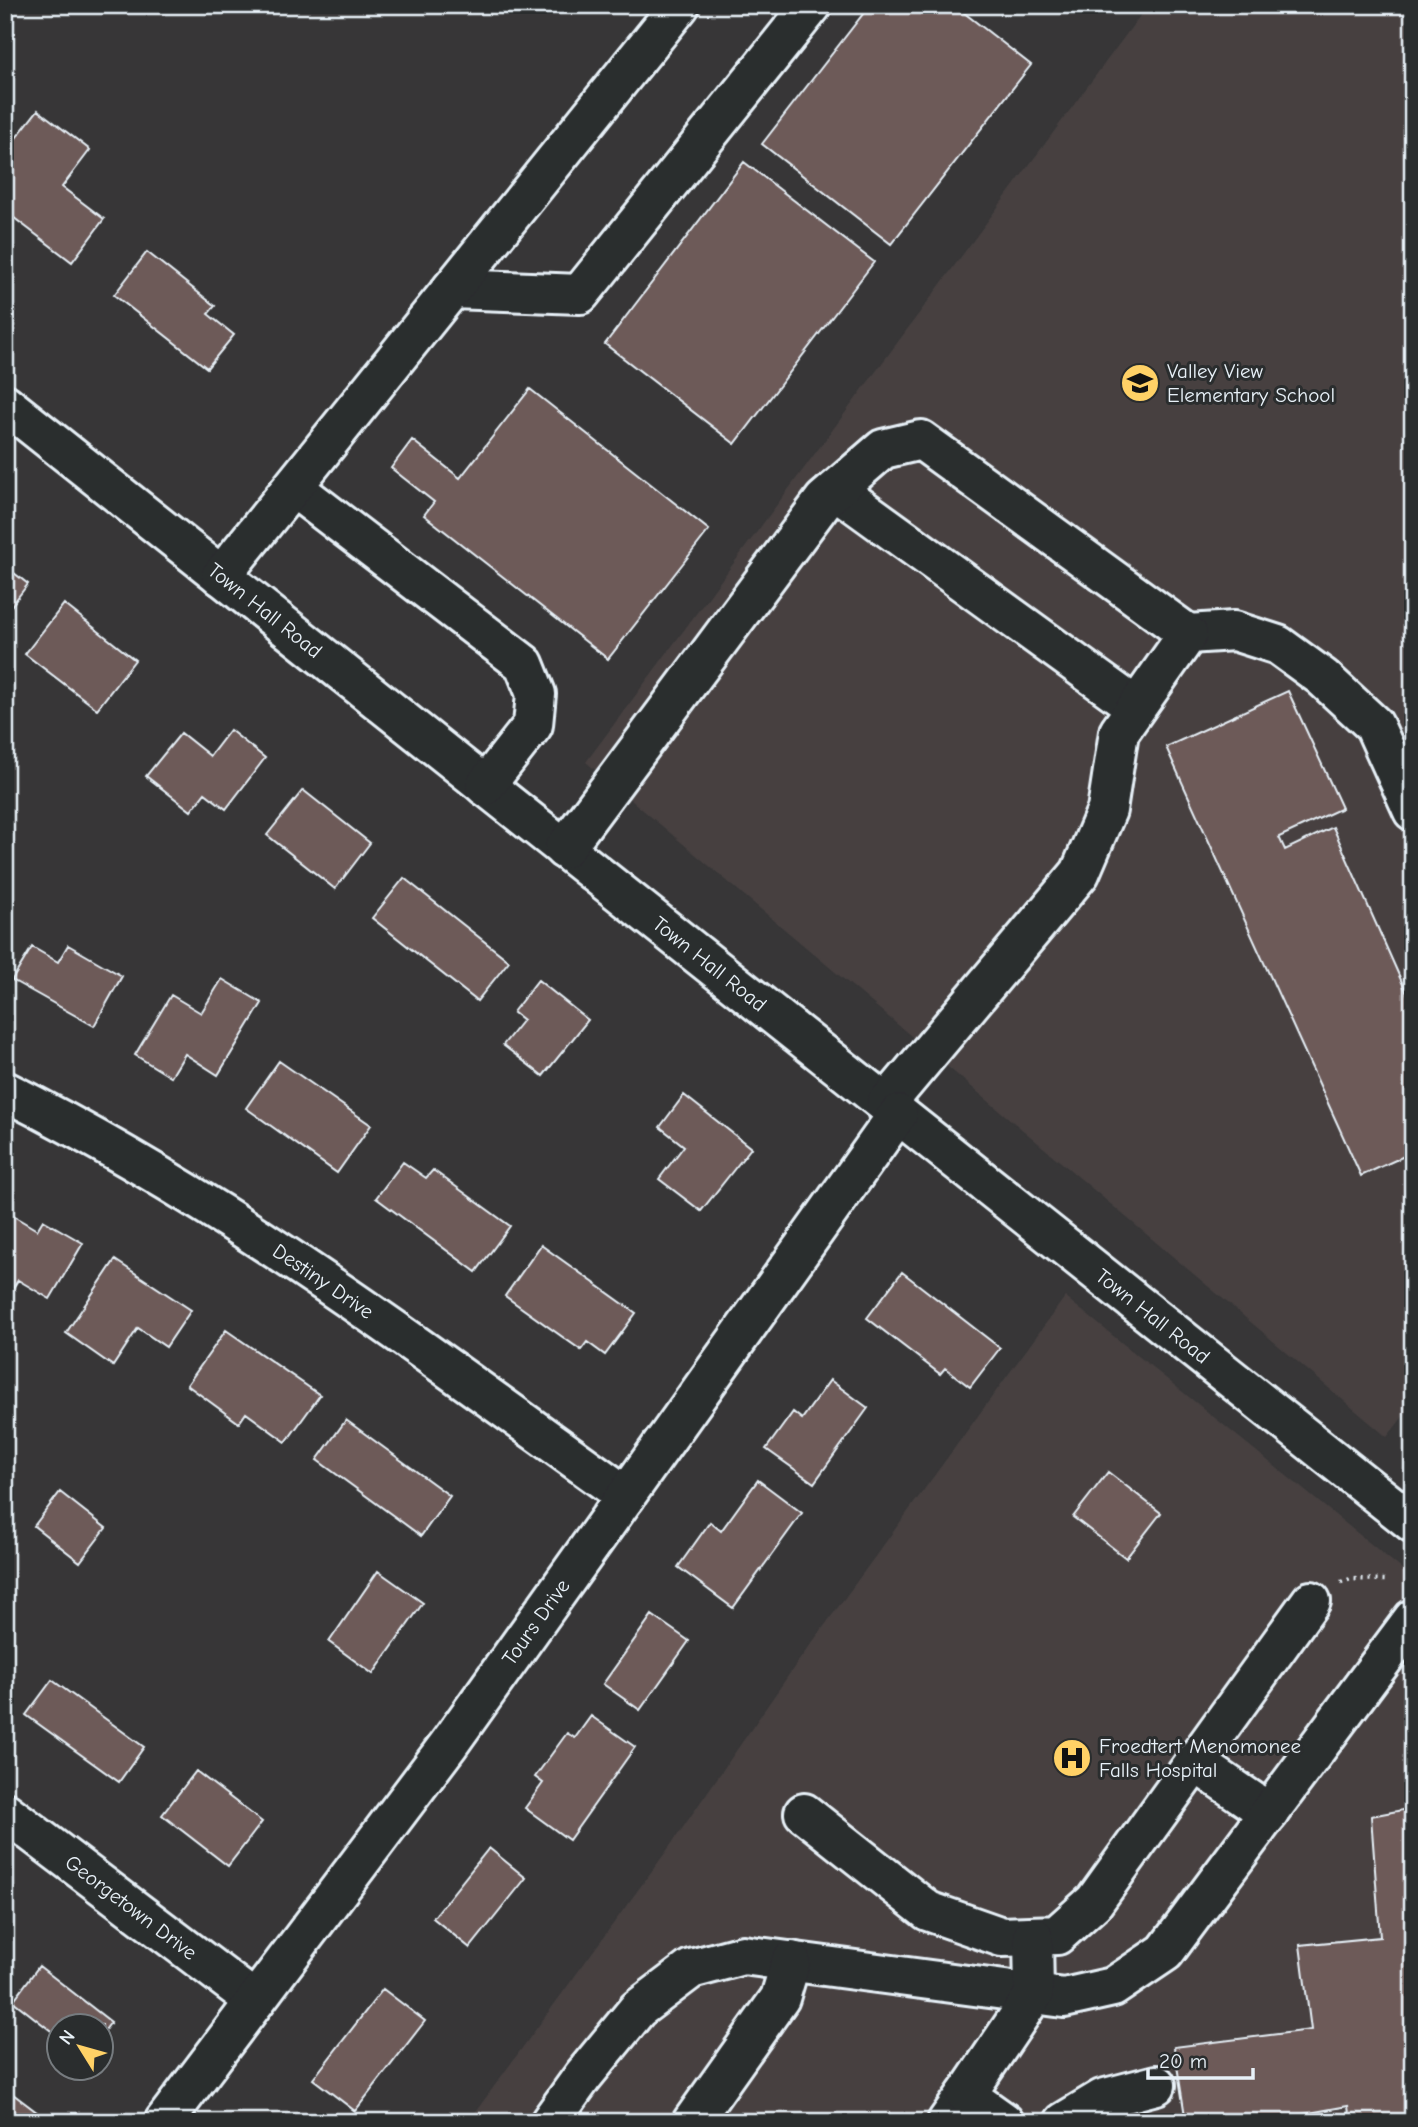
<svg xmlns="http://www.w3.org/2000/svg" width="1418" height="2127" font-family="'Comic Neue',sans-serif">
<rect width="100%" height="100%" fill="#373637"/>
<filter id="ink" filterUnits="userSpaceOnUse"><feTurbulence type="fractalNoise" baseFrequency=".0143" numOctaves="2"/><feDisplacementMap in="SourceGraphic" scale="14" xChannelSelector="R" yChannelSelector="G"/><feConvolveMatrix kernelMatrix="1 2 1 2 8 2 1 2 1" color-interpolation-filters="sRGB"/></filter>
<g filter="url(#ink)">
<path fill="#474141" d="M 1148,5 L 1413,5 L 1413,1404 L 1387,1437 L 586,762 Z
M 1065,1297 L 1413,1578 L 1413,2122 L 468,2122 L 668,1849 L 795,1666 Z"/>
<path fill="#6d5a59" stroke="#e8f1f8" stroke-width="2" d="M 870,5 L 954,5 L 1031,65 L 891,244 L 762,144 Z
M 38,110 L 90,150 L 62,187 L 104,219 L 72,262 L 5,211 L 5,152 Z
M 744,162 L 874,262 L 735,444 L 605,344 Z
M 147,252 L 215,306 L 208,314 L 234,335 L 207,368 L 114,295 Z
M 530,389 L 709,530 L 608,659 L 424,515 L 434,502 L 391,468 L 412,440 L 460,478 Z
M 5,566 L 28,584 L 5,614 Z
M 64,604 L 135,660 L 97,709 L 25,654 Z
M 1288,691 L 1342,808 L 1279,837 L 1285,850 L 1333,827 L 1413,1007 L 1413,1152 L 1361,1176 L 1166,747 Z
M 230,730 L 265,758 L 226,809 L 205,793 L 191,811 L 146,776 L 181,733 L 210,756 Z
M 303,790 L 370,843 L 335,889 L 267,835 Z
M 404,878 L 509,961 L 477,1001 L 372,918 Z
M 68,945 L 122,976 L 94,1026 L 12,980 L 32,947 L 58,962 Z
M 222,979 L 262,1003 L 218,1075 L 185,1054 L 171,1077 L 135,1055 L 171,995 L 201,1013 Z
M 538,980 L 588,1020 L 543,1076 L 503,1045 L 523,1020 L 513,1012 Z
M 279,1061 L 371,1125 L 337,1173 L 246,1108 Z
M 684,1095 L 751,1148 L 701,1211 L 659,1179 L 684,1146 L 660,1127 Z
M 403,1162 L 426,1178 L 433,1170 L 510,1226 L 476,1272 L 376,1198 Z
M 5,1211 L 37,1230 L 43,1220 L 83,1243 L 50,1299 L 18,1280 L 5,1301 Z
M 541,1245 L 636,1313 L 605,1355 L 587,1342 L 581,1350 L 505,1296 Z
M 115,1260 L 191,1310 L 166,1347 L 138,1328 L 113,1366 L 66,1333 Z
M 902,1272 L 1000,1348 L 970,1387 L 945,1368 L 940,1374 L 867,1318 Z
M 226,1330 L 320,1395 L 286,1442 L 246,1413 L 239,1423 L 187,1385 Z
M 830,1380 L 868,1408 L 814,1483 L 766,1449 L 793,1412 L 802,1419 Z
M 346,1420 L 450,1496 L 421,1536 L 317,1460 Z
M 1108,1472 L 1161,1513 L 1126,1558 L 1073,1517 Z
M 758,1480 L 802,1513 L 733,1608 L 678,1567 L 710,1522 L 721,1531 Z
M 60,1492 L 106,1528 L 80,1562 L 34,1526 Z
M 378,1571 L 423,1603 L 373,1674 L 329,1642 Z
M 652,1615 L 689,1641 L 640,1710 L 603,1684 Z
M 52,1680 L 144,1747 L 119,1782 L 26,1715 Z
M 591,1716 L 635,1747 L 569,1840 L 525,1808 L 543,1783 L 535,1777 L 567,1733 L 575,1738 Z
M 196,1771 L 262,1822 L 228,1866 L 162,1815 Z
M 1413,1808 L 1413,2122 L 1350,2122 L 1348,2106 L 1260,2122 L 1186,2122 L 1174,2047 L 1311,2030 L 1300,1945 L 1380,1937 L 1371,1816 Z
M 489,1848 L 526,1878 L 470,1948 L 433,1918 Z
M 39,1966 L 111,2022 L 102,2034 L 102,2025 L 60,2025 L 60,2038 L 13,2001 Z
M 383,1989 L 425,2021 L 355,2111 L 313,2079 Z
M 5,2088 L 38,2113 L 31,2122 L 5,2122 Z"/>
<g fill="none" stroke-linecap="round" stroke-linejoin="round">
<defs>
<g id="minor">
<path d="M 452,289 L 580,294 L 812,5"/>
<path id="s1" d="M 5,404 L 1413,1523"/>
<path d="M 294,488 L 524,664 L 536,694 L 533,725 L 485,786"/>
<path d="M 836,490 L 1136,707"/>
<path d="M 221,576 L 680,5"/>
<path d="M 1188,634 L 1234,631 L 1278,645 L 1322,677 L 1374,725 L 1413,811"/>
<path d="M 564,849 L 824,500 L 883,449 L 921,440 L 1188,634 L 1119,732 L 1107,810 L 1080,873 L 886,1104"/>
<path id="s2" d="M 5,1091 C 227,1202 425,1352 626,1496"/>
<path d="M 1195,1762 L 1269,1813"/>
<path id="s3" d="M 5,1812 L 255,2001"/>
<path d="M 804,1813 L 928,1911 L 1002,1937 L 1057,1935 L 1094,1902 L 1311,1601"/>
<path id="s4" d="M 164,2122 L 449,1744 L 898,1114"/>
<path d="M 550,2122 L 583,2076 L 638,2009 L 691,1969 L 743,1955 L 1064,1998 L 1113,1987 L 1165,1952 L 1413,1619"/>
<path d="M 692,2122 L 780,1998 L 791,1961"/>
<path d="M 947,2122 L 966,2095"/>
<path d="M 1004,2122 L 966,2095 L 1034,1994 L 1033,1936"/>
<path d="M 1064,2122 L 1102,2099 L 1156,2085"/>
</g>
</defs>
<use href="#minor" stroke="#e8f1f8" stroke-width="44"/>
<path stroke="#e8f1f8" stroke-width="4.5" stroke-dasharray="2 5" stroke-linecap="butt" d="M 1341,1582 L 1351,1579 L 1385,1580"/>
<use href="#minor" stroke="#2a2d2e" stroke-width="38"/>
</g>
</g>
<defs>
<symbol id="school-disc" viewBox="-11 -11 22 22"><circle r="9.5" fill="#ffd166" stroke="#2a2d2e"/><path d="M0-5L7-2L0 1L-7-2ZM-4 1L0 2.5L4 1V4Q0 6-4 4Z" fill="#111"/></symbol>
<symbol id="hospital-disc" viewBox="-11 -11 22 22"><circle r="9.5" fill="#ffd166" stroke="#2a2d2e"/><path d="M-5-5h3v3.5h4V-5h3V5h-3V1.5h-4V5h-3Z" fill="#111"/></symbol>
</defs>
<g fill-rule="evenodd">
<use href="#school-disc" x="1118" y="361" width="44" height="44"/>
<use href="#hospital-disc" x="1050" y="1736" width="44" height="44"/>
</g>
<g text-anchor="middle" stroke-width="6" stroke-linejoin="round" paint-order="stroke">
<g font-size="21" fill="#e8f1f8" stroke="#2a2d2e" text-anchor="start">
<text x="1167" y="378">Valley View<tspan x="1167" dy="24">Elementary School</tspan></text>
<text x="1099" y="1753">Froedtert Menomonee<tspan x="1099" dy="24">Falls Hospital</tspan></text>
</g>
<g font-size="21" fill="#e8f1f8" stroke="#2a2d2e">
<text dy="7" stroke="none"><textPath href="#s1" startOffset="332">Town Hall Road</textPath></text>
<text dy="7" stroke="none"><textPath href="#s1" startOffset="900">Town Hall Road</textPath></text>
<text dy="7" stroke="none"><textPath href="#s2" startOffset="371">Destiny Drive</textPath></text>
<text dy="7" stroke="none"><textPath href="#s1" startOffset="1466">Town Hall Road</textPath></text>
<text dy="7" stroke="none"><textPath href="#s4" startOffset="623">Tours Drive</textPath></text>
<text dy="7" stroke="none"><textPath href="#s3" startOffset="158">Georgetown Drive</textPath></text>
</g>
</g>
<rect width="1418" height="2127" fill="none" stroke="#2a2d2e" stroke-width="28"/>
<rect x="14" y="14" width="1390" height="2099" fill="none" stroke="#e8f1f8" stroke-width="2.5" filter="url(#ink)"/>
<g transform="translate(80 2047) rotate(307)"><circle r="33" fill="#2a2d2e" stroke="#767b7f" stroke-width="2"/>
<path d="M0-5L12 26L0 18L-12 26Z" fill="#ffd166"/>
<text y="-10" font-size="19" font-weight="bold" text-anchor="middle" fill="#e8f1f8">N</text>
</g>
<path d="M1148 2068v10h105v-10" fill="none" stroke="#e8f1f8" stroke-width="3.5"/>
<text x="1159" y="2068" font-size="21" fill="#e8f1f8" stroke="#2a2d2e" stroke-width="5" paint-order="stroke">20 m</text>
</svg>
